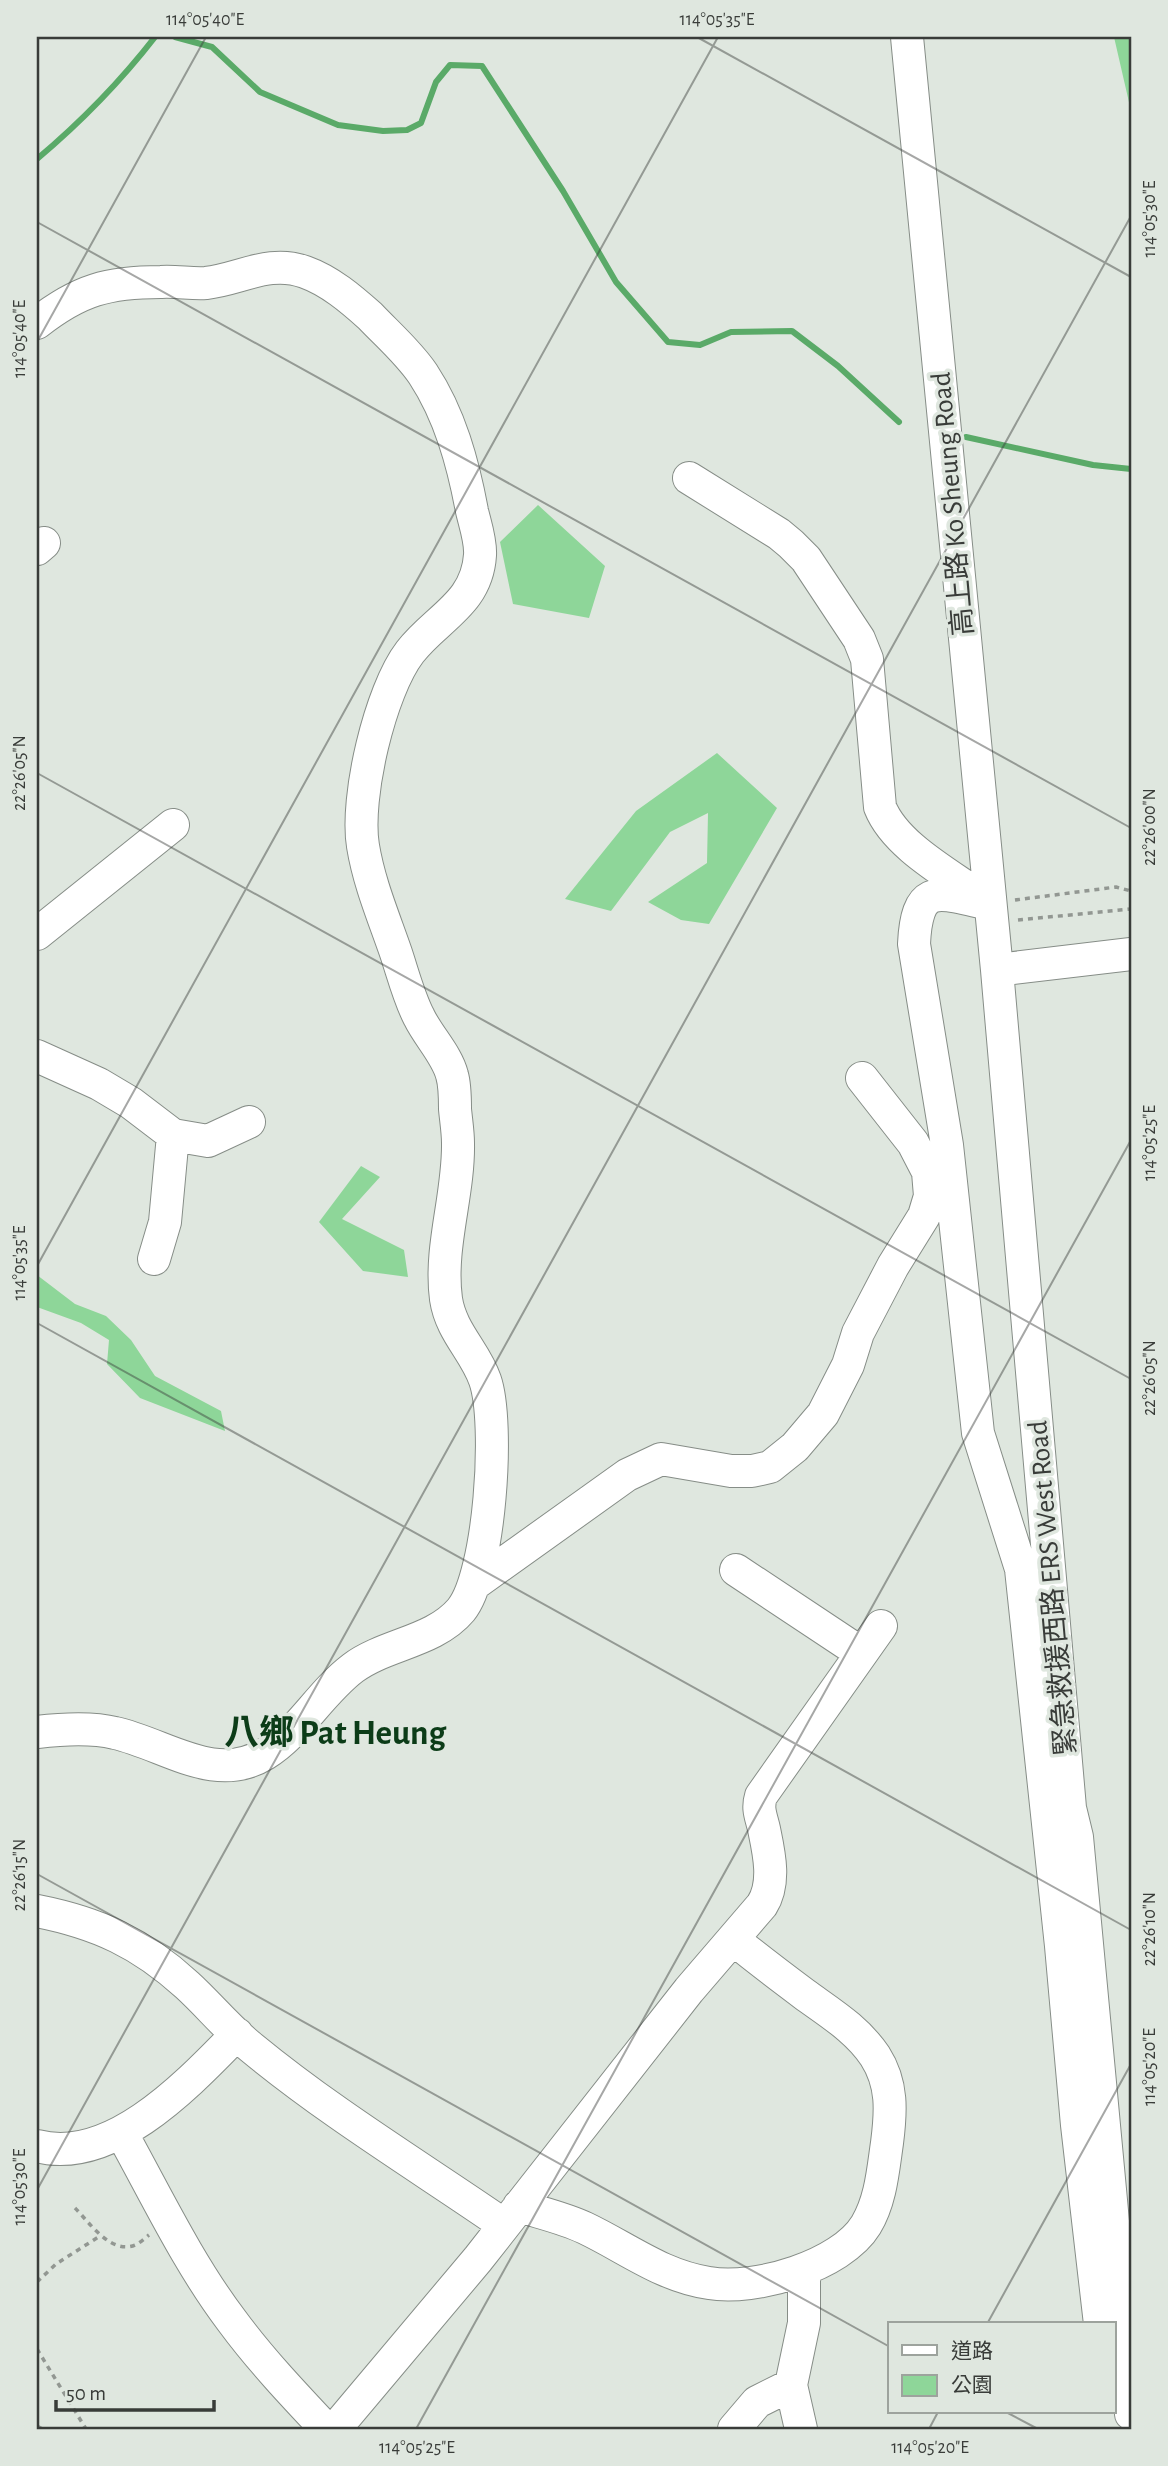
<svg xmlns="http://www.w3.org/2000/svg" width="1168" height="2466" font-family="'Alegreya Sans','Noto Sans TC',sans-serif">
<rect width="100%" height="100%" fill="#dfe7df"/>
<path fill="#8ed699" d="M 1114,37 L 1131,37 L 1131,111 Z
M 538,505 L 605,566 L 589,618 L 513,604 L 500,542 Z
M 717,753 L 777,808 L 709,924 L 681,920 L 648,902 L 707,863 L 708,813 L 670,832 L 611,911 L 565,899 L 636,811 Z
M 361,1166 L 380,1177 L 342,1219 L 404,1250 L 408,1277 L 363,1271 L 319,1222 Z
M 37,1275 L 75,1304 L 106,1316 L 131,1340 L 155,1376 L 221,1411 L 225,1431 L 140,1398 L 107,1364 L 109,1340 L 81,1323 L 37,1307 Z"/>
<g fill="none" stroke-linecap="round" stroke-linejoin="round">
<path stroke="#5aaa68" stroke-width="6" d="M 175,37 L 212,47 L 260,92 L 338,125 L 383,131 L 407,130 L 421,123 L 436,82 L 450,65 L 482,66 L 563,191 L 616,282 L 668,342 L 700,345 L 731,332 L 792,331 L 838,366 L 899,422
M 37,159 C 81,122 120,82 155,37
M 966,437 L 1093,465 L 1131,469"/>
<defs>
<path id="minor" d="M 907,37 L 997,970 L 1070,1808 L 1077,1837 L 1131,2414
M 37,323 C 79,290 108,282 161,282 C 176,281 192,284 206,283 C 241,279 269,259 305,272 C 330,281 351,299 370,316 C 388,335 408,352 423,374 C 450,415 463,463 472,511 C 475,524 481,541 480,555 C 477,604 436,618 410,652 C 380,691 355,798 363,846 C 369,883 384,918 396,953 C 403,974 409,998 419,1017 C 428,1036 447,1055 452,1075 C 455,1085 455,1099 455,1109 C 456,1120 458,1132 458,1143 C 459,1195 439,1247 446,1299 C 451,1332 475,1351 485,1380 C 500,1423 490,1575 461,1610 C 434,1642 385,1644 353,1668 C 320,1693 299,1733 265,1754 C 215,1785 165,1744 115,1733 C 91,1727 62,1729 37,1732
M 689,478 L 779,534 L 791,544 L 806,559 L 859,639 L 867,659 L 880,807 C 895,845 947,873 979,896
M 37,549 L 44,543
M 989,904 C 940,893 917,880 914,944 L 947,1145 L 978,1433 L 1021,1569 L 1061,1946 L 1077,2125 L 1100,2324
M 37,934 L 173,825
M 997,970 L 1131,954
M 37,1056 L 99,1084 L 131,1103 L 173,1135 L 208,1141 L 249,1122
M 154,1259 L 165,1222 L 173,1135
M 736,1570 L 861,1653
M 476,1583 L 627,1475 L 661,1459 L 731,1471 L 752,1471 L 770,1467 L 795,1447 L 823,1414 L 848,1365 L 858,1333 L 893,1266 L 924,1216 L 930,1196 L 928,1172 L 913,1143 L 862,1078
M 37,1911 C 98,1923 141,1943 187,1985 C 209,2005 228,2029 252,2048 C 331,2113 420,2167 504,2225
M 121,2132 C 156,2195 188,2263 232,2321 C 260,2359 293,2394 326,2429
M 37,2146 C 112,2166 189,2083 237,2034
M 519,2206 C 541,2213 564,2218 585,2228 C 627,2248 662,2276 709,2283 C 755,2291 841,2266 866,2225 C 881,2200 883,2170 887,2143 C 891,2112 893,2084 875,2056 C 857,2029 830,2013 804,1994 C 780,1976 756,1958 733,1939
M 335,2429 L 478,2259 L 689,1990 L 762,1905 C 776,1883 769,1853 764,1829 C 761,1816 757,1809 761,1796 L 881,1626
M 734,2429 L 757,2402 L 791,2385
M 801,2429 L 791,2385 L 804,2323 L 804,2270"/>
</defs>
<use href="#minor" stroke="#868d87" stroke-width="34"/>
<path stroke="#929792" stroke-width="3.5" stroke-dasharray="5 5" stroke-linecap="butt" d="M 1015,900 L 1116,887 L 1131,891
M 1018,920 L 1131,909
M 75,2208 C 89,2222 111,2255 135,2245 C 140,2243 145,2238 149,2235
M 37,2282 L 56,2264 L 100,2236
M 37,2349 L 86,2429"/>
<use href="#minor" stroke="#fff" stroke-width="32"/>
</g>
<path fill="none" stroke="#393c39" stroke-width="2" stroke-opacity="0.45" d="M 697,37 L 1131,277M 37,222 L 1131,828M 37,342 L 206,37M 37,773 L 1131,1379M 37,1266 L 718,37M 37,1323 L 1131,1930M 37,1874 L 890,2347M 37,2190 L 1131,216M 987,2324 L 1131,2064M 1006,2412 L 1038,2429M 37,2425 L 44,2429M 416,2429 L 1131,1140M 929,2429 L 938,2412"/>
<g text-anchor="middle" stroke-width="7" stroke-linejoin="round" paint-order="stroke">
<g font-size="28" fill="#393c39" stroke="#dfe7df">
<text transform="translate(951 504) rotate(-95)" y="10">高上路 Ko Sheung Road</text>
<text transform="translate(1051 1588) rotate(-95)" y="10">緊急救援西路 ERS West Road</text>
</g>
<g font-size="35" font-weight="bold" fill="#0c3c18" stroke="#dfe7df">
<text x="335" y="1744">八鄉 Pat Heung</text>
</g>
</g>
<rect width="1168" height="2466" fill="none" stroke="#dfe7df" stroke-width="77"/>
<rect x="888" y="2322" width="228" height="91" fill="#dfe7df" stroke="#9da39d" stroke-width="2"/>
<rect x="902" y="2345" width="35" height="10" fill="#ffffff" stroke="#9da39d" stroke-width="2"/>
<text x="951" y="2358" font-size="21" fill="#393c39">道路</text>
<rect x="902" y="2375" width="35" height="21" fill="#8ed699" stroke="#9da39d" stroke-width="2"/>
<text x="951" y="2392" font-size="21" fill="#393c39">公園</text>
<path d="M56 2400v10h158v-10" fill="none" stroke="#393c39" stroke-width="3.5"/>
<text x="66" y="2400" font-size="21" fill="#393c39" stroke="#dfe7df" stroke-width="5" paint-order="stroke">50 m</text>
<rect x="38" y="38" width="1092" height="2390" fill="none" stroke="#393c39" stroke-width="2.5"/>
<g font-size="18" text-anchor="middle" fill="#393c39">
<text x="205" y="25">114°05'40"E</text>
<text x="717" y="25">114°05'35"E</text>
<text transform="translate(1149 219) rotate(-90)" y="6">114°05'30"E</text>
<text transform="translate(19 339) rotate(-90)" y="6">114°05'40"E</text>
<text transform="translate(19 773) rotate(-90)" y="6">22°26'05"N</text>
<text transform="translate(1149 827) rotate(-90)" y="6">22°26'00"N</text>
<text transform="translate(1149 1143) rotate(-90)" y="6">114°05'25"E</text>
<text transform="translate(19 1263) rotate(-90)" y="6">114°05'35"E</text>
<text transform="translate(1149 1378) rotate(-90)" y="6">22°26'05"N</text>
<text transform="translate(19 1875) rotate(-90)" y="6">22°26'15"N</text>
<text transform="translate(1149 1929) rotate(-90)" y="6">22°26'10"N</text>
<text transform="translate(1149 2067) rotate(-90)" y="6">114°05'20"E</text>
<text transform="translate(19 2187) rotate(-90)" y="6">114°05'30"E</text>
<text x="417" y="2453">114°05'25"E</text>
<text x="930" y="2453">114°05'20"E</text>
</g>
</svg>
